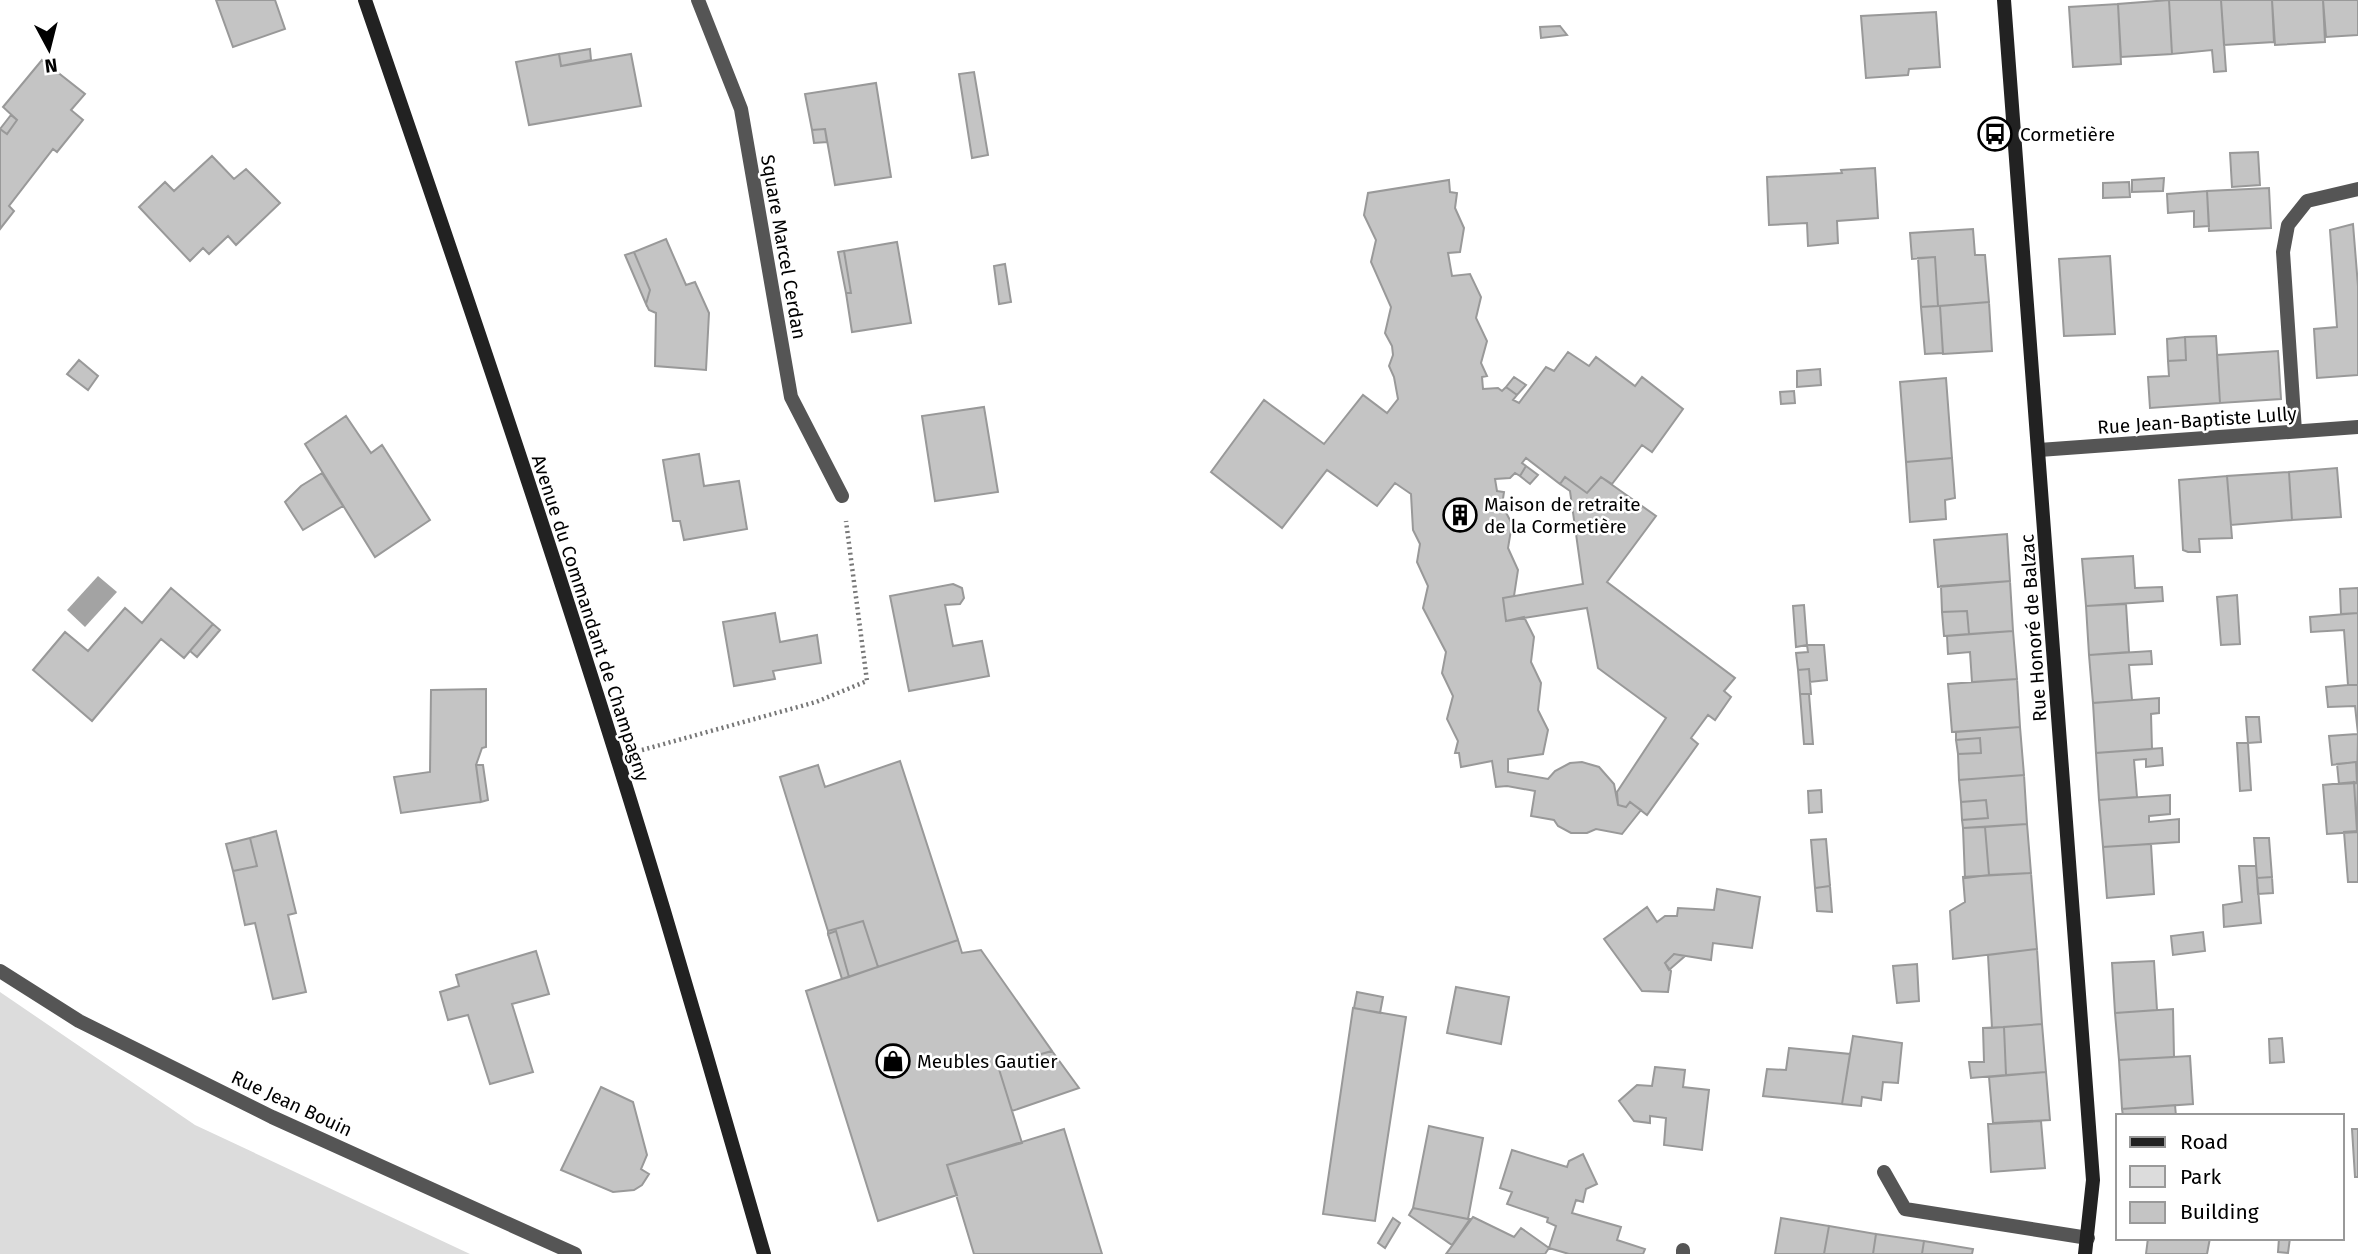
<svg xmlns="http://www.w3.org/2000/svg" width="2358" height="1254" font-family="'Fira Sans',sans-serif">
<rect width="100%" height="100%" fill="#fff"/>
<path fill="#dcdcdc" d="M 0,992 L 195,1125 L 470,1254 L 0,1254 Z"/>
<path fill="#a3a3a3" d="M 98,576 L 117,592 L 85,627 L 67,610 Z"/>
<path fill="#c4c4c4" stroke="#999" stroke-width="2" d="M 216,0 L 275,0 L 285,29 L 233,47 Z
M 2169,0 L 2172,54 L 2121,57 L 2118,4 Z
M 2169,0 L 2221,0 L 2226,71 L 2214,72 L 2212,50 L 2172,54 Z
M 2221,0 L 2272,0 L 2274,42 L 2224,45 Z
M 2272,0 L 2323,0 L 2325,42 L 2275,45 Z
M 2323,0 L 2358,0 L 2358,35 L 2326,37 Z
M 2118,4 L 2121,64 L 2073,67 L 2069,7 Z
M 1936,12 L 1940,67 L 1909,69 L 1908,75 L 1866,78 L 1861,16 Z
M 1560,26 L 1567,35 L 1541,38 L 1540,27 Z
M 590,49 L 591,60 L 561,66 L 559,54 Z
M 559,54 L 561,66 L 631,54 L 641,106 L 529,125 L 516,62 Z
M 42,60 L 85,94 L 71,110 L 83,120 L 57,152 L 53,149 L 9,206 L 14,211 L 0,229 L 0,129 L 7,134 L 17,120 L 3,107 Z
M 974,72 L 988,155 L 972,158 L 959,74 Z
M 876,83 L 891,177 L 835,185 L 825,129 L 812,130 L 805,94 Z
M 11,115 L 17,120 L 7,134 L 0,129 Z
M 825,129 L 827,142 L 814,143 L 812,130 Z
M 2258,152 L 2260,185 L 2232,187 L 2230,153 Z
M 212,156 L 234,179 L 246,169 L 280,203 L 236,245 L 228,236 L 209,254 L 203,248 L 190,261 L 139,207 L 165,182 L 174,191 Z
M 1875,168 L 1878,218 L 1837,221 L 1838,243 L 1808,246 L 1807,223 L 1769,225 L 1767,177 L 1842,173 L 1841,170 Z
M 2164,178 L 2163,191 L 2132,192 L 2132,180 Z
M 1449,180 L 1450,192 L 1457,193 L 1455,208 L 1464,228 L 1460,252 L 1448,253 L 1452,276 L 1470,274 L 1481,297 L 1476,318 L 1487,341 L 1481,363 L 1487,376 L 1482,377 L 1483,389 L 1498,388 L 1502,391 L 1506,387 L 1517,395 L 1513,400 L 1519,403 L 1546,367 L 1554,371 L 1568,352 L 1589,366 L 1596,357 L 1635,386 L 1642,377 L 1683,409 L 1652,452 L 1642,445 L 1612,484 L 1601,477 L 1587,493 L 1565,477 L 1560,484 L 1526,458 L 1522,463 L 1526,466 L 1520,476 L 1515,473 L 1510,478 L 1495,479 L 1497,491 L 1504,492 L 1502,505 L 1512,524 L 1508,548 L 1518,570 L 1514,596 L 1503,598 L 1506,621 L 1524,617 L 1534,637 L 1531,662 L 1541,683 L 1538,710 L 1548,730 L 1543,754 L 1508,759 L 1508,772 L 1548,779 L 1555,771 L 1570,763 L 1582,762 L 1599,767 L 1614,784 L 1618,805 L 1626,807 L 1630,802 L 1641,810 L 1622,834 L 1596,829 L 1587,833 L 1571,833 L 1558,826 L 1554,820 L 1531,816 L 1535,791 L 1507,786 L 1496,787 L 1492,761 L 1461,767 L 1459,753 L 1455,753 L 1458,741 L 1447,719 L 1453,696 L 1442,673 L 1446,652 L 1423,608 L 1428,586 L 1417,562 L 1420,544 L 1413,530 L 1411,494 L 1395,483 L 1377,506 L 1327,470 L 1282,528 L 1211,472 L 1264,400 L 1324,444 L 1363,395 L 1387,413 L 1398,399 L 1394,377 L 1389,366 L 1393,355 L 1392,346 L 1385,333 L 1391,307 L 1371,262 L 1376,240 L 1364,215 L 1368,193 Z
M 2129,182 L 2130,197 L 2103,198 L 2103,183 Z
M 2269,188 L 2271,228 L 2209,231 L 2207,191 Z
M 2207,191 L 2209,226 L 2194,227 L 2194,211 L 2168,213 L 2167,194 Z
M 2353,224 L 2358,286 L 2358,375 L 2317,378 L 2314,329 L 2337,327 L 2330,230 Z
M 1973,229 L 1975,255 L 1985,255 L 1989,302 L 1938,306 L 1935,257 L 1912,259 L 1910,233 Z
M 666,239 L 686,285 L 695,282 L 709,313 L 706,370 L 655,366 L 656,313 L 649,310 L 646,304 L 650,290 L 634,252 Z
M 897,242 L 911,323 L 852,332 L 846,293 L 851,293 L 844,251 Z
M 844,251 L 851,293 L 846,293 L 838,252 Z
M 634,252 L 650,290 L 646,304 L 625,255 Z
M 2110,256 L 2115,334 L 2064,336 L 2059,259 Z
M 1935,257 L 1938,306 L 1921,307 L 1918,258 Z
M 1005,264 L 1011,302 L 999,304 L 994,266 Z
M 1989,302 L 1992,351 L 1943,354 L 1940,306 Z
M 1938,306 L 1940,306 L 1943,353 L 1925,354 L 1921,307 Z
M 2216,336 L 2220,403 L 2150,408 L 2148,377 L 2169,376 L 2168,361 L 2186,360 L 2185,337 Z
M 2185,337 L 2186,360 L 2168,361 L 2167,339 Z
M 2278,351 L 2281,399 L 2220,403 L 2217,355 Z
M 79,360 L 98,376 L 88,390 L 67,374 Z
M 1820,369 L 1821,385 L 1797,387 L 1797,371 Z
M 1514,377 L 1526,385 L 1517,395 L 1506,387 Z
M 1946,378 L 1952,458 L 1906,462 L 1900,382 Z
M 1794,391 L 1795,403 L 1781,404 L 1780,392 Z
M 984,407 L 998,492 L 935,501 L 922,416 Z
M 346,416 L 371,453 L 382,445 L 430,520 L 375,557 L 305,444 Z
M 699,454 L 704,486 L 739,481 L 747,529 L 684,540 L 680,521 L 673,521 L 663,460 Z
M 1952,458 L 1955,498 L 1945,500 L 1946,519 L 1910,522 L 1906,462 Z
M 1526,466 L 1538,475 L 1530,484 L 1520,476 Z
M 2337,468 L 2341,517 L 2292,520 L 2289,472 Z
M 2289,472 L 2292,520 L 2231,525 L 2227,476 Z
M 322,473 L 343,506 L 303,530 L 285,502 L 301,486 Z
M 2227,476 L 2232,538 L 2199,539 L 2200,552 L 2188,552 L 2183,550 L 2179,480 Z
M 1565,477 L 1587,493 L 1601,477 L 1656,516 L 1607,582 L 1735,678 L 1724,691 L 1731,697 L 1715,720 L 1708,715 L 1691,738 L 1698,744 L 1647,815 L 1630,802 L 1626,807 L 1618,805 L 1617,792 L 1666,718 L 1598,668 L 1587,608 L 1506,621 L 1503,598 L 1583,584 L 1570,491 L 1560,484 Z
M 2007,534 L 2010,581 L 1938,587 L 1934,540 Z
M 2133,556 L 2135,588 L 2162,587 L 2163,601 L 2086,606 L 2082,559 Z
M 2010,581 L 2013,631 L 1969,634 L 1967,611 L 1942,612 L 1941,586 Z
M 953,584 L 962,588 L 964,598 L 960,604 L 945,605 L 953,646 L 982,641 L 989,676 L 909,691 L 890,596 Z
M 171,588 L 213,624 L 184,658 L 161,639 L 92,721 L 33,670 L 65,632 L 88,651 L 125,608 L 142,623 Z
M 2358,588 L 2358,613 L 2341,614 L 2340,589 Z
M 2237,595 L 2240,644 L 2221,645 L 2217,597 Z
M 2126,604 L 2129,652 L 2089,655 L 2086,606 Z
M 1804,605 L 1807,645 L 1796,647 L 1793,606 Z
M 1967,611 L 1969,634 L 1944,636 L 1942,612 Z
M 775,613 L 780,642 L 817,635 L 821,663 L 773,671 L 775,679 L 734,686 L 723,622 Z
M 2358,613 L 2358,685 L 2348,685 L 2344,630 L 2311,632 L 2310,617 Z
M 213,624 L 220,630 L 197,657 L 190,651 Z
M 2013,631 L 2017,679 L 1972,682 L 1970,652 L 1948,654 L 1947,636 Z
M 1807,645 L 1824,645 L 1827,680 L 1810,682 L 1809,669 L 1798,670 L 1796,653 L 1808,652 Z
M 2151,651 L 2152,664 L 2129,665 L 2132,700 L 2093,703 L 2089,655 Z
M 1809,669 L 1811,694 L 1800,694 L 1798,670 Z
M 2017,679 L 2020,727 L 1952,732 L 1948,684 Z
M 2348,685 L 2358,685 L 2358,734 L 2355,706 L 2328,707 L 2326,687 Z
M 486,689 L 486,747 L 482,748 L 476,765 L 481,802 L 401,813 L 394,777 L 430,772 L 431,690 Z
M 1800,694 L 1809,694 L 1813,744 L 1804,744 Z
M 2159,698 L 2159,713 L 2151,714 L 2152,749 L 2096,753 L 2093,703 Z
M 2246,717 L 2259,717 L 2261,742 L 2248,743 Z
M 2020,727 L 2024,775 L 1959,780 L 1958,754 L 1981,753 L 1980,738 L 1956,740 L 1956,732 Z
M 2357,734 L 2358,734 L 2357,783 L 2356,762 L 2332,765 L 2329,736 Z
M 1980,738 L 1981,753 L 1958,754 L 1956,740 Z
M 2237,743 L 2248,743 L 2251,790 L 2240,791 Z
M 2162,748 L 2163,765 L 2146,767 L 2146,759 L 2134,760 L 2137,797 L 2099,800 L 2096,753 Z
M 900,761 L 958,940 L 878,967 L 863,921 L 828,931 L 780,777 L 818,765 L 825,787 Z
M 2356,762 L 2357,783 L 2339,784 L 2337,764 Z
M 476,765 L 483,765 L 488,800 L 481,802 Z
M 2024,775 L 2027,824 L 1963,828 L 1962,820 L 1988,818 L 1986,800 L 1961,802 L 1959,780 Z
M 2354,782 L 2357,832 L 2327,834 L 2323,785 Z
M 2354,782 L 2358,783 L 2357,832 Z
M 1821,790 L 1822,812 L 1809,813 L 1808,791 Z
M 2170,795 L 2170,814 L 2149,816 L 2149,822 L 2179,819 L 2179,842 L 2103,847 L 2099,800 Z
M 1986,800 L 1988,818 L 1962,820 L 1961,802 Z
M 2027,824 L 2031,873 L 1989,875 L 1985,827 Z
M 1985,827 L 1989,875 L 1965,878 L 1963,828 Z
M 276,831 L 296,913 L 288,915 L 306,992 L 273,999 L 255,923 L 245,925 L 233,871 L 257,866 L 250,838 Z
M 2358,831 L 2358,882 L 2348,882 L 2344,832 Z
M 250,838 L 257,866 L 233,871 L 226,844 Z
M 2254,838 L 2269,838 L 2272,877 L 2257,878 Z
M 1826,839 L 1830,886 L 1815,888 L 1811,840 Z
M 2151,844 L 2154,894 L 2107,898 L 2103,847 Z
M 2239,866 L 2256,866 L 2261,923 L 2224,927 L 2223,905 L 2242,902 Z
M 2031,873 L 2037,949 L 1953,959 L 1950,911 L 1965,902 L 1963,877 Z
M 2272,877 L 2273,893 L 2258,894 L 2257,878 Z
M 1830,886 L 1832,912 L 1817,911 L 1815,888 Z
M 1717,889 L 1760,897 L 1752,948 L 1713,943 L 1711,960 L 1674,954 L 1665,963 L 1671,971 L 1668,992 L 1642,991 L 1604,939 L 1647,907 L 1657,922 L 1665,916 L 1677,916 L 1678,908 L 1714,910 Z
M 863,921 L 878,967 L 849,977 L 836,931 L 828,934 L 828,931 Z
M 836,931 L 849,977 L 842,979 L 828,934 Z
M 2203,932 L 2205,951 L 2173,955 L 2171,936 Z
M 958,940 L 962,953 L 981,950 L 1052,1051 L 998,1066 L 1022,1143 L 947,1165 L 957,1195 L 878,1221 L 806,991 Z
M 2037,949 L 2042,1024 L 1992,1028 L 1988,955 Z
M 536,951 L 549,994 L 512,1004 L 533,1072 L 490,1084 L 468,1015 L 448,1020 L 440,992 L 459,986 L 456,975 Z
M 1674,954 L 1685,956 L 1669,970 L 1665,963 Z
M 2154,961 L 2157,1010 L 2115,1013 L 2112,963 Z
M 1917,964 L 1919,1001 L 1897,1003 L 1893,966 Z
M 1456,987 L 1509,997 L 1501,1044 L 1447,1033 Z
M 1357,992 L 1383,997 L 1380,1013 L 1354,1008 Z
M 1353,1008 L 1406,1017 L 1375,1221 L 1323,1214 Z
M 2173,1009 L 2174,1057 L 2119,1060 L 2115,1013 Z
M 2042,1024 L 2046,1072 L 2006,1075 L 2004,1027 Z
M 2004,1027 L 2006,1075 L 1971,1078 L 1969,1062 L 1984,1062 L 1983,1028 Z
M 1853,1036 L 1902,1043 L 1898,1083 L 1883,1082 L 1881,1100 L 1862,1097 L 1861,1106 L 1842,1104 Z
M 2282,1038 L 2284,1062 L 2270,1063 L 2269,1039 Z
M 1789,1048 L 1850,1054 L 1842,1104 L 1763,1096 L 1767,1069 L 1786,1070 Z
M 1052,1051 L 1079,1088 L 1012,1111 L 998,1066 Z
M 2190,1056 L 2193,1104 L 2122,1109 L 2119,1060 Z
M 1655,1067 L 1685,1070 L 1683,1087 L 1709,1090 L 1702,1150 L 1664,1145 L 1666,1118 L 1650,1116 L 1650,1123 L 1634,1121 L 1619,1101 L 1637,1085 L 1652,1086 Z
M 2046,1072 L 2050,1120 L 1993,1123 L 1989,1077 Z
M 601,1087 L 633,1102 L 647,1155 L 641,1169 L 649,1174 L 642,1185 L 634,1190 L 613,1192 L 561,1170 Z
M 2175,1105 L 2176,1116 L 2123,1116 L 2122,1109 Z
M 2041,1121 L 2045,1168 L 1991,1172 L 1988,1124 Z
M 1429,1126 L 1483,1138 L 1468,1219 L 1413,1208 Z
M 1064,1129 L 1102,1254 L 974,1254 L 947,1165 Z
M 2352,1129 L 2358,1129 L 2358,1177 L 2355,1177 Z
M 1512,1150 L 1567,1167 L 1569,1161 L 1583,1154 L 1597,1184 L 1586,1189 L 1583,1202 L 1576,1200 L 1572,1213 L 1621,1227 L 1617,1240 L 1645,1249 L 1643,1254 L 1569,1254 L 1549,1248 L 1556,1226 L 1547,1222 L 1548,1218 L 1507,1204 L 1512,1192 L 1500,1188 Z
M 1413,1208 L 1468,1219 L 1470,1219 L 1452,1245 L 1409,1215 Z
M 1473,1217 L 1514,1237 L 1521,1228 L 1549,1248 L 1545,1254 L 1446,1254 Z
M 1393,1218 L 1400,1223 L 1385,1248 L 1378,1243 Z
M 1781,1218 L 1829,1226 L 1824,1254 L 1775,1254 Z
M 1829,1226 L 1876,1234 L 1873,1254 L 1824,1254 Z
M 1876,1234 L 1924,1241 L 1922,1254 L 1873,1254 Z
M 2148,1238 L 2210,1238 L 2207,1254 L 2146,1254 Z
M 2279,1238 L 2290,1238 L 2288,1253 L 2278,1252 Z
M 1924,1241 L 1973,1249 L 1972,1254 L 1922,1254 Z"/>
<g fill="none" stroke-linecap="round" stroke-linejoin="round">
<path stroke="#777" stroke-width="4.5" stroke-dasharray="2 3.5" stroke-linecap="butt" d="M 642,750 L 816,702 L 867,681 L 846,521"/>
<path stroke="#555" stroke-width="14" d="M 2295,431 L 2283,252 L 2288,225 L 2307,201 L 2358,189"/>
<path stroke="#555" stroke-width="14" d="M 698,0 L 741,109 L 791,397 L 842,496
M 2039,450 L 2358,427
M 0,971 L 79,1021 L 272,1117 L 575,1254
M 1884,1172 L 1905,1209 L 2088,1238
M 1683,1250 L 1683,1254"/>
<path stroke="#222" stroke-width="14" d="M 365,0 C 469,302 572,605 664,911 C 698,1025 731,1140 764,1254
M 2004,0 L 2093,1180 L 2085,1254"/>
</g>
<defs>
<symbol id="bus-ring" viewBox="-11 -11 22 22"><circle r="9.5" fill="#fff" stroke="#000" stroke-width="1.5"/><path d="M-5-6H5V4H4V6H2V4H-2V6H-4V4H-5ZM-3.5-4V0h7V-4ZM-3.5 1.2v1.5H-2V1.2ZM2 1.2v1.5H3.5V1.2Z" fill="#000"/></symbol>
<symbol id="building-ring" viewBox="-11 -11 22 22"><circle r="9.5" fill="#fff" stroke="#000" stroke-width="1.5"/><path d="M-4-6H4V6H1V3H-1V6H-4ZM-2.5-4.3h1.7v1.8h-1.7ZM.8-4.3h1.7v1.8H.8ZM-2.5-1h1.7V.8h-1.7ZM.8-1h1.7V.8H.8Z" fill="#000"/></symbol>
<symbol id="shop-ring" viewBox="-11 -11 22 22"><circle r="9.5" fill="#fff" stroke="#000" stroke-width="1.5"/><path d="M-5-2.5h2.3a2.7 3.5 0 0 1 5.4 0H5L5.5 6h-11ZM-1.5-2.5h3a1.5 2.3 0 0 0-3 0Z" fill="#000"/></symbol>
</defs>
<g fill-rule="evenodd">
<use href="#bus-ring" x="1976" y="115" width="38" height="38"/>
<use href="#building-ring" x="1441" y="496" width="38" height="38"/>
<use href="#shop-ring" x="874" y="1042" width="38" height="38"/>
</g>
<g text-anchor="middle" stroke-width="5" stroke-linejoin="round" paint-order="stroke">
<g font-size="19" fill="#000" stroke="#fff" text-anchor="start">
<text x="2020" y="141">Cormetière</text>
<text x="1484" y="511">Maison de retraite<tspan x="1484" dy="22">de la Cormetière</tspan></text>
<text x="917" y="1068">Meubles Gautier</text>
</g>
<g font-size="19" fill="#000" stroke="#fff">
<text transform="translate(784 247) rotate(80)" y="7">Square Marcel Cerdan</text>
<text transform="translate(2197 420) rotate(-4)" y="7">Rue Jean-Baptiste Lully</text>
<text transform="translate(591 618) rotate(72)" y="7">Avenue du Commandant de Champagny</text>
<text transform="translate(2033 628) rotate(-94)" y="7">Rue Honoré de Balzac</text>
<text transform="translate(292 1103) rotate(25)" y="7">Rue Jean Bouin</text>
</g>
</g>
<rect x="2116" y="1114" width="228" height="126" fill="#ffffff" stroke="#999999" stroke-width="2"/>
<rect x="2130" y="1137" width="35" height="10" fill="#222222" stroke="#999999" stroke-width="2"/>
<text x="2180" y="1149" font-size="21" fill="#000000">Road</text>
<rect x="2130" y="1166" width="35" height="21" fill="#dcdcdc" stroke="#999999" stroke-width="2"/>
<text x="2180" y="1184" font-size="21" fill="#000000">Park</text>
<rect x="2130" y="1202" width="35" height="21" fill="#c4c4c4" stroke="#999999" stroke-width="2"/>
<text x="2180" y="1219" font-size="21" fill="#000000">Building</text>
<g transform="translate(49 49) rotate(173)" stroke="#ffffff" stroke-width="5" paint-order="stroke">
<path d="M0-5L12 26L0 18L-12 26Z" fill="#000000"/>
<text y="-10" font-size="19" font-weight="bold" text-anchor="middle" fill="#000000">N</text>
</g>
</svg>
